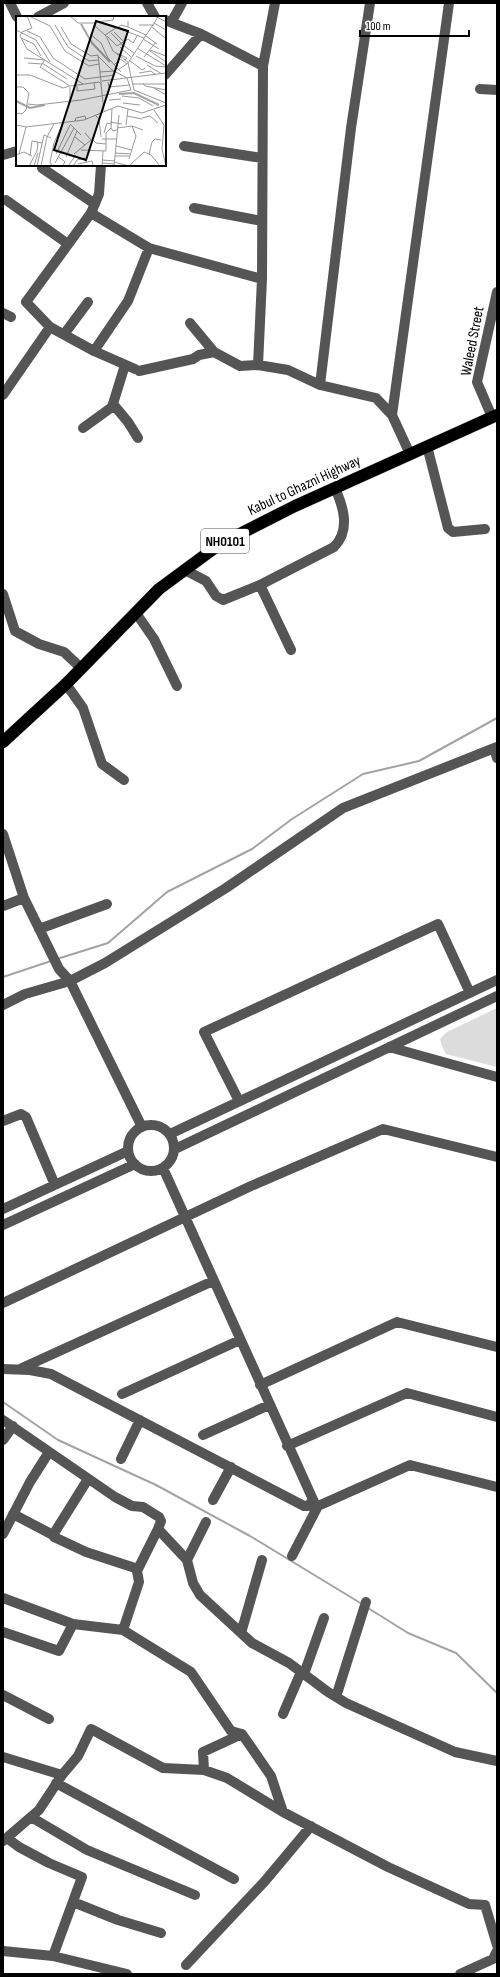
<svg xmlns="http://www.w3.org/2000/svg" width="500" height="1977" font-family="'Sofia Sans Condensed',sans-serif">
<rect width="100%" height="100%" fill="#fff"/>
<path fill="#dcdcdc" d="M 497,1008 L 497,1067 L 446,1054 L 442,1046 L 440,1039 L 447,1032 Z"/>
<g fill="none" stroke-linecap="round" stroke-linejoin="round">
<path stroke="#a3a3a3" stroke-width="2" d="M 57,959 L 108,943 L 167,892 L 252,849 L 292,819 L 363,774 L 419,761 L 497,718
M 3,977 L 51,961
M 3,1402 L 58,1440 L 156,1485 L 250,1536 L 362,1604
M 368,1608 L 408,1633 L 456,1653 L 497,1693"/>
<defs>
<path id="highway" d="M 3,742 L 66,684 L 159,589 L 220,544 L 295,506 L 497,415"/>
</defs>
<use href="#highway" stroke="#dbdbdb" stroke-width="13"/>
<path stroke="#555" stroke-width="10" d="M 10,3 L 17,17
M 147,3 L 155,17
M 38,17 L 64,3
M 165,20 L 201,34 L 263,66
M 172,21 L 182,3
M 165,75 L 201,34
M 480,89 L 497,90
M 184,146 L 262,158
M 3,155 L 17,151
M 101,165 L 99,194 L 91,213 L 26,302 L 50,327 L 94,351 L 135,369
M 42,168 L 95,204
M 6,200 L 68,244
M 194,208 L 262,221
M 91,213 L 149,248 L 262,279
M 3,313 L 11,317
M 190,323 L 214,352 L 240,366 L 258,365 L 288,370 L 320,385 L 376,398 L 392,415 L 410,454
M 65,333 L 88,302
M 94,351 L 128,301 L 149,248
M 258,365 L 262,279 L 263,66 L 275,3
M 139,371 L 193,359 L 199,355 L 214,352
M 320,385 L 351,128 L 370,3
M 3,395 L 50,327
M 113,404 L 128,422 L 138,438
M 392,415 L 449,3
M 492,417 L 477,382 L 497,292
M 83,428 L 112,407 L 125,365
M 427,446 L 448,528 L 453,532 L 485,529
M 185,570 L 206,581 L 216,596 L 223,600 L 260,585 L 334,547 C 351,530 343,506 335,488
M 260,585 L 291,650
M 3,594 L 15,631 L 39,644 L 64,652 L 81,668
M 136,613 L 154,639 L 177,686
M 66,684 L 83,708 L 102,764 L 124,780
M 494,748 L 497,758
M 3,834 L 24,898 L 59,969 L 70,981 L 142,1127
M 3,906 L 24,898
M 39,929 L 107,904
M 3,1005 L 25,994 L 70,981 L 105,963 L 226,888 L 343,808 L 497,747
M 389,1047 L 497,1077
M 239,1101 L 204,1032 L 438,924 L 470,993
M 3,1121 L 21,1114 L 26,1117 L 55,1185
M128 1148a23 23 0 1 1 46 0a23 23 0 1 1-46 0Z
M 170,1134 L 497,980
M 175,1149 L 497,996
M 163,1168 L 315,1504 L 318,1506 L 410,1465 L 497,1487
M 3,1209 L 128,1151
M 3,1225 L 135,1164
M 3,1303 L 251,1186 L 383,1129 L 497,1157
M 22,1368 L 213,1281
M 3,1369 L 30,1370 L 51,1374 L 304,1506 L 308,1506 L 312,1501
M 260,1385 L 397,1322 L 497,1347
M 122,1394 L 240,1340
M 3,1420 L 115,1497 L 132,1506 L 143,1507 L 159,1517 L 161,1521 L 158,1529 L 187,1560 L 193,1583 L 200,1595 L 252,1643 L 289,1663 L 328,1692 L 346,1703 L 455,1752 L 497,1761
M 203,1435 L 269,1405
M 3,1440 L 13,1426
M 287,1446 L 407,1393 L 497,1417
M 121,1459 L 140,1420
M 88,1479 L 53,1535 L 54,1537 L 86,1552 L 135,1568 L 137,1571
M 213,1500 L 231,1467
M 13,1514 L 53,1535
M 3,1534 L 30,1482 L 49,1452
M 292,1556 L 318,1506
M 187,1560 L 206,1522
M 3,1598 L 73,1624 L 123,1630 L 191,1672 L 231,1731 L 242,1734 L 271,1776 L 283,1812 L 388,1867 L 469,1904 L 485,1905 L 497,1945
M 123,1630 L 139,1582 L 137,1571 L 158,1529
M 3,1632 L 59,1651 L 73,1624
M 241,1633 L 262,1560
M 304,1674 L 324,1618
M 3,1695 L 49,1719
M 336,1697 L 366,1602
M 283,1714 L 301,1672
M 3,1757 L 62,1775
M 204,1770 L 203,1752 L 242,1734
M 56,1783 L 234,1879
M 31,1817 L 87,1850 L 195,1895
M 7,1838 L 19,1847 L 49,1863 L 82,1877 L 53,1956
M 3,1841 L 39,1810 L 62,1775 L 78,1756 L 91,1729 L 163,1768 L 204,1770 L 227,1778 L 283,1812
M 73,1902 L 118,1920 L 161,1933
M 3,1951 L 53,1956 L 127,1974
M 186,1965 L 265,1881 L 311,1826
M 460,1974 L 493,1959 L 497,1951"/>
<use href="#highway" stroke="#000" stroke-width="12"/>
</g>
<g text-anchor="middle" stroke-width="4" stroke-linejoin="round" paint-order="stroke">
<rect fill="#fff" stroke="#4c4c4c" stroke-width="1" x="201" y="529" width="48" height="24" rx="3"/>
<g font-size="14" font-weight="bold" fill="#000">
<text x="225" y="546">NH0101</text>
</g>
<g font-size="15" fill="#000" stroke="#fff">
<text transform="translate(472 341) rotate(-79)" y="5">Waleed Street</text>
<text transform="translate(304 485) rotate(-25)" y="5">Kabul to Ghazni Highway</text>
</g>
</g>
<g transform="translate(16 16)">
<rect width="150" height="150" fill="#fff"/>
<path fill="none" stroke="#a3a3a3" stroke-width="2" d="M 65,8 L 76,27 L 94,46M 103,78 L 118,77 L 143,89M 0,85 L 14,92 L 29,89"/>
<path fill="none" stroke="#999" stroke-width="1" d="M 11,0 L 16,12 L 6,16 L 4,20 L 11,33 L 67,68M 13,0 L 34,10 L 49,35 L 73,50 L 83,48M 54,0 L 62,7 L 79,7M 98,0 L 97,4 L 80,6 L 79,10 L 90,20 L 97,35 L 112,46M 139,0 L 150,6M 142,1 L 112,47 L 118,74 L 150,87M 112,5 L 112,11 L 130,19M 138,7 L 150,14M 39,9 L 52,31 L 73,45 L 82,44M 123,9 L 138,9M 45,11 L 55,28 L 75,40 L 82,39 L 85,65M 136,11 L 149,22M 101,12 L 105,9 L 112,11M 104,13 L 128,22M 0,14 L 20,24 L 34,46M 11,15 L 24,21 L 37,42 L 69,63 L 99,59M 98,16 L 107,25M 95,17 L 105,27M 74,18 L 85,27 L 92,42 L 105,56M 89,19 L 100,12M 91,20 L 101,30 L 112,23 L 117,27 L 121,20M 130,20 L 141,28M 5,22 L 18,28 L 25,40M 127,23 L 143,33M 104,27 L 118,37M 104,31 L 115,41M 121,32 L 150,50M 134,34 L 150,40M 134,35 L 150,46M 100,37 L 111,42 L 109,44M 120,40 L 139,50 L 150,51M 128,41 L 140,26M 8,42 L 29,44 L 24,51 L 54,70M 113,44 L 126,54 L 129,52M 12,47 L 26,48M 26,47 L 51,63M 98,49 L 104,43 L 111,48M 131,49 L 146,58M 102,54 L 112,47M 84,56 L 98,55M 123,57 L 135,55 L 140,59M 0,59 L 14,59 L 47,72 L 53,70M 86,65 L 150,57M 92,66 L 93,71 L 114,69M 127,67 L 129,70 L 150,74M 85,68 L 88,95M 116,68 L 150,68M 54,70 L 83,66 L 85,68 L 85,65M 61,70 L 61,75 L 79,73 L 78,67M 0,71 L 7,71 L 13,77 L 10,94 L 6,98 L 0,97M 54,71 L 54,85M 138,72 L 150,79M 106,80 L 123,82 L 137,90M 93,84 L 105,83M 107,87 L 124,89M 12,88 L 21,89 L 65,84 L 115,74 L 111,62 L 96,54 L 82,40M 96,92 L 95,112 L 97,115 L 101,114M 138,94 L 148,109 L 146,133 L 150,150M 79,99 L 83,103 L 85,121M 111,100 L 126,103M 126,102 L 134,100 L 142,107M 59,105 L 60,102 L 69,100 L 70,103M 94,106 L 106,108M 54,108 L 65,119M 0,109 L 10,111 L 68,104 L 102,90 L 126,97 L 150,89M 110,109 L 112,93M 101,112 L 116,110 L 127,114M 88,117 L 91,107 L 95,108M 59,121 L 69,129M 76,123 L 80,127 L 90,128M 86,123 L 101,123M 100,130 L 116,134M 65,134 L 90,135 L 90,117 L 95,112M 99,137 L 115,138M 3,138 L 10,111M 40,138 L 54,109M 58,138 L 75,124 L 69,117M 133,138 L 136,126 L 139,123 L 145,124M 0,139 L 8,136 L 16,140M 14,140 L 16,125 L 26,127M 99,140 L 113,140M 43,141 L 49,146 L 46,150M 50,141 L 61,115M 113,143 L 120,120 L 116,110M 86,144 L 99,145M 98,146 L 113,150 L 128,136 L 135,139 L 144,150M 39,147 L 58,112M 86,147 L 98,148M 62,148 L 76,145 L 77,150M 13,150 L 21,135 L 22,126M 18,150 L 22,137M 21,150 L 28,119 L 35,122M 25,150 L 31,121 L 38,108M 36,150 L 34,146 L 38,127 L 47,107M 52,150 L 60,139M 57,150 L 61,144 L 69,142 L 70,146M 86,150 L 87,135M 98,150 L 103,99"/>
<path fill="#000" fill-opacity="0.15" stroke="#000" stroke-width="2" d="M 80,5 L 112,15 L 70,144 L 38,134 Z"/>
<rect width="150" height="150" fill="none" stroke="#000" stroke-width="2"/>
</g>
<rect width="500" height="1977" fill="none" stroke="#000000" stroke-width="8"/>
<path d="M360 30v6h109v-6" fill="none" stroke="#000000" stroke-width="2"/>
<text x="366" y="30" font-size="12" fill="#000000" stroke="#ffffff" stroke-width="3" paint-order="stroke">100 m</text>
</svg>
